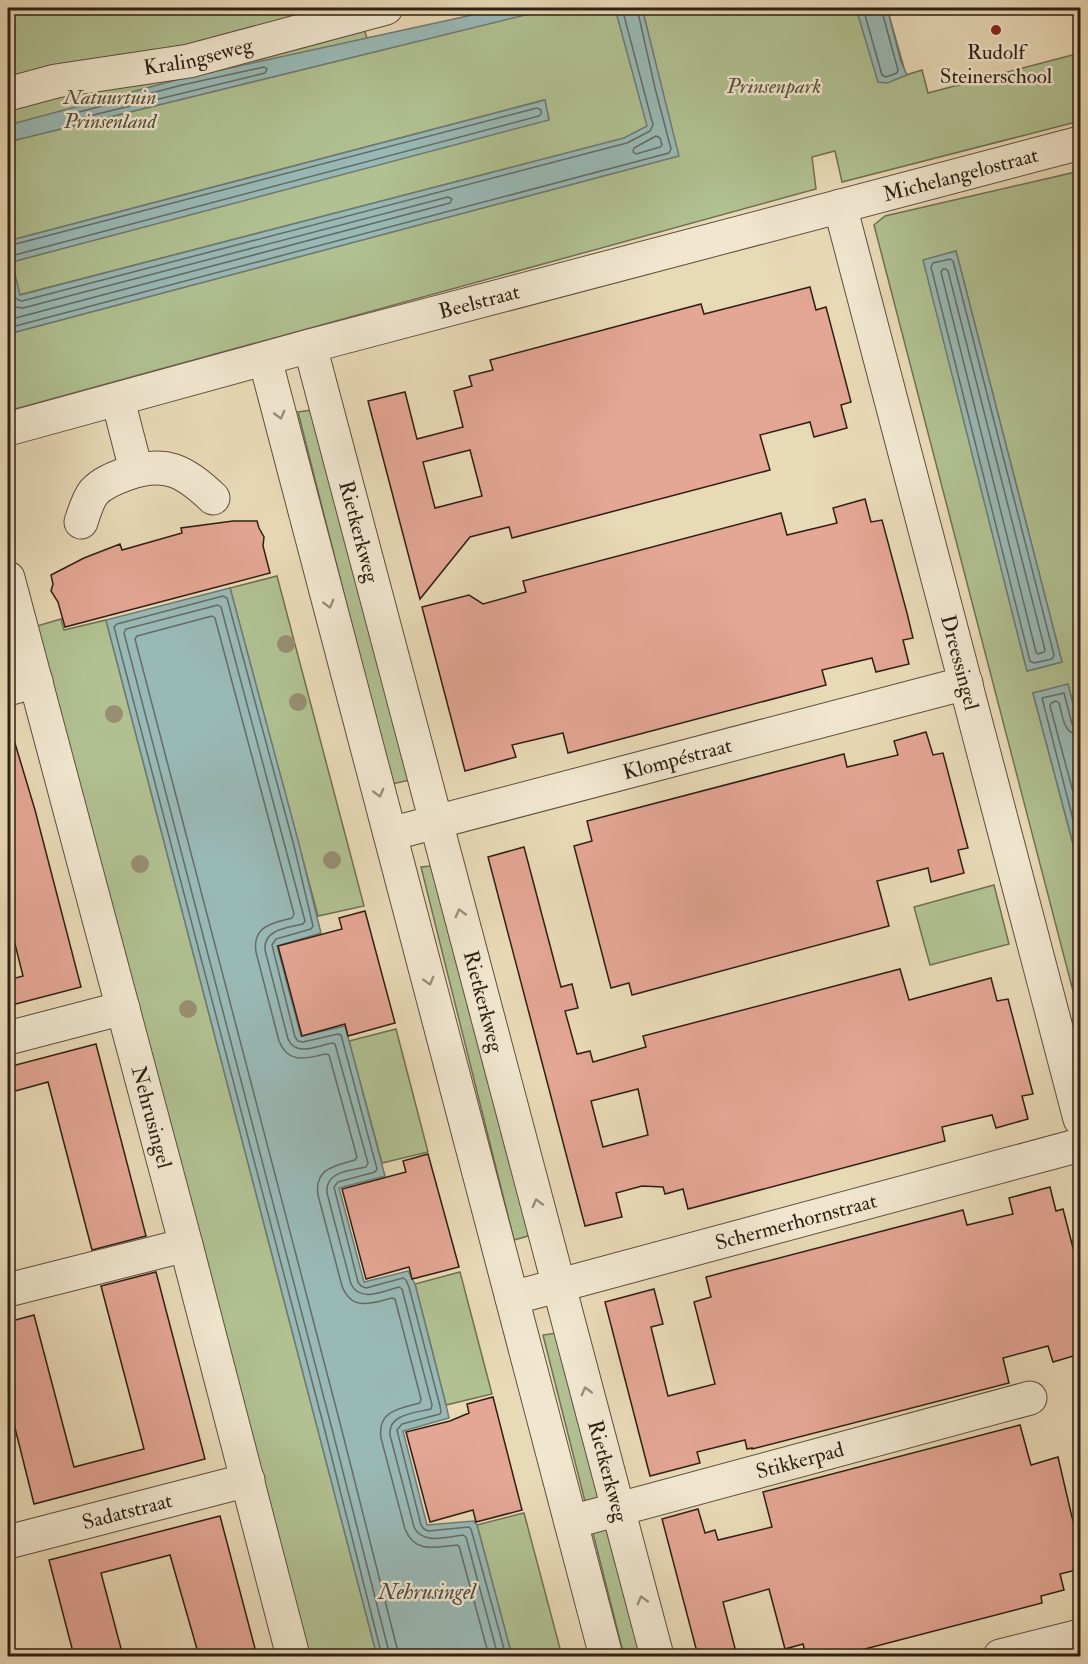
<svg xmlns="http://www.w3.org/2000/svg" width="1088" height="1664" font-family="'IM FELL Double Pica',serif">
<rect width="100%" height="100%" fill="#e9dab7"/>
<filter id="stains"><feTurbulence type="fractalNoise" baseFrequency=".00333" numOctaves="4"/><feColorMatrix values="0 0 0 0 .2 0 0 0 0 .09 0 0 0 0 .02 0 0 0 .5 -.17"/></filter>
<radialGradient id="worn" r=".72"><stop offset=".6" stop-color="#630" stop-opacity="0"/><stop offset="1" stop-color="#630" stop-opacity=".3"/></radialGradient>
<path fill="#b1c192" stroke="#707053" stroke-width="1.5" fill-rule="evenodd" d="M 8,8 L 357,8 L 367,38 L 535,8 L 615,8 L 648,126 L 625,138 L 19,295 L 11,262 L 549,119 L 544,100 L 8,241 Z
M 642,8 L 887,8 L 906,75 L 922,70 L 928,93 L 1080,53 L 1080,121 L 842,182 L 835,151 L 812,157 L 816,189 L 8,411 L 8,334 L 678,156 Z
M 1080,171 L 1080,732 L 1068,685 L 1033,693 L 1080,870 L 1080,1018 L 874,225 L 885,216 ZM 956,251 L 1062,662 L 1027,671 L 924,260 Z
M 320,409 L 418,778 L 392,784 L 298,412 Z
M 277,576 L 364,906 L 318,916 L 230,588 Z
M 61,619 L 64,630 L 106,620 L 377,1656 L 309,1656 L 37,626 Z
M 442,865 L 539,1233 L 514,1240 L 421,867 Z
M 994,885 L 1009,944 L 930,965 L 914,907 Z
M 396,1029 L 428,1152 L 382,1163 L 349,1041 Z
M 460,1272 L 492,1394 L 446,1405 L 415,1284 Z
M 564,1332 L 650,1656 L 624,1656 L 543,1335 Z
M 524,1513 L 562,1656 L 512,1656 L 477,1525 Z"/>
<path fill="#99b9b6" stroke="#6f7b75" stroke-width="1.5" d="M 504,8 L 554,8 L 8,142 L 8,125 L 180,79 Z
M 615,8 L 642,8 L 679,156 L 8,334 L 8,241 L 545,100 L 549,120 L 12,262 L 20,295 L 624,138 L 647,126 Z
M 856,8 L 887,8 L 901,62 L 907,75 L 887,83 L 878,82 Z
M 956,251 L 1062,662 L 1027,671 L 923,260 Z
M 230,588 L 299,844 L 321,933 L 277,946 L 301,1036 L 345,1026 L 385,1176 L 339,1188 L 364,1282 L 408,1271 L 415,1284 L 446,1405 L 449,1418 L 403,1431 L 427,1525 L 474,1521 L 477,1525 L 512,1656 L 377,1656 L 106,620 Z
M 1068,684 L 1080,732 L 1080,870 L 1033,693 Z"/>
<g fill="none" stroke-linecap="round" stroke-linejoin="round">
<path stroke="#646c65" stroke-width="1.5" d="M 863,8 L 882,75 L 886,77 L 897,73 L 898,70 L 881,8
M 264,67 L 267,69 L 265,73 L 81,118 L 77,116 L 79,112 L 182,85 Z
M 656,136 L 660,138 L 662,145 L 660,147 L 636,154 L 633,152 L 634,148 Z
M 8,246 L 537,108 L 541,110 L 541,114 L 539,116 L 11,256 L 8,259
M 950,259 L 953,261 L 1054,655 L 1052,659 L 1034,663 L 1030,661 L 931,267 L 933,263 Z
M 943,269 L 946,269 L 948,271 L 1045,650 L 1044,652 L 1038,654 L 1036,652 L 941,272 Z
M 8,272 C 10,282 10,299 22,301 L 627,143 L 650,131 L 653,125 L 622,8
M 8,301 L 15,307 L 23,308 L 448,197 L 452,199 L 450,203 L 8,320
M 8,328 L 669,153 L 671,149 L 655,88 L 637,8
M 1080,728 L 1076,727 L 1072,724 L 1064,693 L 1042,698 L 1080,847
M 1080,735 C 1063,734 1063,717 1059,703 L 1056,701 L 1051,703 L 1050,706 L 1080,818
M 382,1656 L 324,1427 L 114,627 L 117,624 L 223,596 L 227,598 L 294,846 L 313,926 L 311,929 L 276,939 L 272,945 L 295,1037 L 298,1041 L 303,1042 L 338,1034 L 341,1035 L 377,1169 L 375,1172 L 338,1182 L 334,1187 L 358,1282 L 361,1286 L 366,1288 L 403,1278 L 406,1280 L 409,1287 L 440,1406 L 441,1412 L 440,1414 L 402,1424 L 397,1430 L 421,1525 L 424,1529 L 428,1531 L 469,1527 L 471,1529 L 506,1656
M 390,1656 L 331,1425 L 124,633 L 126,629 L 218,605 L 221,607 L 305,921 L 303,924 C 288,928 263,929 265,950 L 288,1039 C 296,1057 317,1046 332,1043 L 335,1044 L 368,1163 L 366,1167 C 350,1171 325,1171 327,1193 L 351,1284 C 360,1303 383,1291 399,1287 L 402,1289 L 432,1405 L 431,1409 C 415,1413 388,1414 390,1435 L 414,1527 C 422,1545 447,1537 463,1535 L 466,1537 L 498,1656
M 399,1656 L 340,1423 L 135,639 L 137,636 L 212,616 L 215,618 L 294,914 L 292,918 C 272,923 252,926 256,952 L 279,1041 C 289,1065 306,1058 326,1054 L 329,1055 L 357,1157 L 355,1160 C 335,1166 314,1168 318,1195 L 342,1286 C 352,1312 372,1303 392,1298 L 395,1299 L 421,1399 L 420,1403 C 400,1408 377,1411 381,1438 L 405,1529 C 415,1554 436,1547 457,1545 L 459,1546 L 489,1656"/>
</g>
<path fill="#e4a695" stroke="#2f1f14" stroke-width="1.5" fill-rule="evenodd" d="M 810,287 L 816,310 L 826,307 L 845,379 L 851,402 L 841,405 L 847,428 L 814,437 L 810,422 L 760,435 L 770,470 L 512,538 L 509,527 L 470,537 L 420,599 L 368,401 L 405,392 L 417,439 L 463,427 L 454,391 L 472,386 L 469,376 L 493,370 L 490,360 L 701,304 L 704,314 ZM 470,450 L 482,496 L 435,508 L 423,462 Z
M 865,499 L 871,522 L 882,520 L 907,613 L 913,638 L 903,640 L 909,664 L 876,672 L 872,658 L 822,670 L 826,685 L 568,753 L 563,733 L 512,745 L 516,757 L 465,771 L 422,607 L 469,595 L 483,604 L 526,592 L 523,581 L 781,513 L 787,535 L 837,523 L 833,508 Z
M 233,521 L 257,521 L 259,528 L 264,537 L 263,546 L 270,573 L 65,627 L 58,602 L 51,591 L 53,584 L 51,575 L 84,558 L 120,544 L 122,550 L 182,533 L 181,528 Z
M 926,732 L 933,755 L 943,753 L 968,848 L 958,850 L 964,873 L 931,882 L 928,868 L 877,881 L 889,926 L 632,995 L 629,983 L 611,988 L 574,846 L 592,841 L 587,821 L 844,754 L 847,767 L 898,755 L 894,741 Z
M 14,740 L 35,810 L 81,987 L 8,1006 L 8,980 L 23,976 L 8,916 L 8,741 Z
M 524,847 L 561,987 L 572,984 L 578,1008 L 565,1011 L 577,1054 L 590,1051 L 593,1062 L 646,1047 L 643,1036 L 900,969 L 909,1000 L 991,978 L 997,1001 L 1008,999 L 1033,1094 L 1022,1096 L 1028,1119 L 996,1128 L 992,1115 L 942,1127 L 945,1141 L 688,1209 L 683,1189 L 665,1194 L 663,1187 L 642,1186 L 616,1193 L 622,1217 L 585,1226 L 488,857 ZM 638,1089 L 648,1135 L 603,1147 L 591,1101 Z
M 365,911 L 395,1023 L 348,1036 L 345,1024 L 302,1036 L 278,946 L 342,929 L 339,918 Z
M 96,1044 L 146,1236 L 92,1250 L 48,1082 L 8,1093 L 8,1067 Z
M 428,1154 L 459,1267 L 412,1279 L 409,1267 L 366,1279 L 342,1189 L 406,1172 L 403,1161 Z
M 1050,1187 L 1056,1211 L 1063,1209 L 1080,1275 L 1080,1354 L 1053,1362 L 1048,1346 L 1003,1358 L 1009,1383 L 752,1449 L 752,1448 L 747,1449 L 745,1440 L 697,1452 L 700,1463 L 650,1476 L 605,1302 L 654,1289 L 663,1324 L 651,1327 L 668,1396 L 715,1384 L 694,1302 L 711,1297 L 706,1277 L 963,1210 L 967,1225 L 1013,1214 L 1009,1198 Z
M 156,1272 L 205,1459 L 34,1504 L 8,1400 L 8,1322 L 34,1315 L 74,1467 L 144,1449 L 101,1286 Z
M 493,1397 L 522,1510 L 476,1522 L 473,1510 L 430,1522 L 406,1432 L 450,1421 L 469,1413 L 467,1404 Z
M 1020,1425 L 1031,1465 L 1058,1457 L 1071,1513 L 1080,1547 L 1080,1569 L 1060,1574 L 1064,1590 L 1041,1596 L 1042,1603 L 838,1656 L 806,1656 L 803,1644 L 785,1649 L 769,1589 L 723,1602 L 737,1656 L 698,1656 L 662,1519 L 698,1509 L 705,1533 L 715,1530 L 718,1540 L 772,1527 L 763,1492 Z
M 220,1516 L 257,1656 L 199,1656 L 170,1555 L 101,1573 L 123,1656 L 74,1656 L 49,1560 Z"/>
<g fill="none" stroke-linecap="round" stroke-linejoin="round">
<defs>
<g id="minor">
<path id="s1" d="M 8,94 L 56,81 L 189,61 L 386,8"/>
<path id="s2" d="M 840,206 L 1080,1119"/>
<path id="s3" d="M 310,346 L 657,1656"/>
<path d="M 265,359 L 606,1656"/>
<path d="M 118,400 L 136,470"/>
<path id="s4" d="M 8,429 L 310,346 L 1080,143"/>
<path d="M 81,522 C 84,513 88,499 94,492 C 102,483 115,478 126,474 C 165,460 185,471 213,498"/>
<path id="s5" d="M 8,578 L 186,1245 L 293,1656"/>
<path d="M 8,689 L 36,681"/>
<path id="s6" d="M 390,834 L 966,683"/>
<path d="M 8,1038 L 123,1008"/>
<path d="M 8,1290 L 186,1245"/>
<path id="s7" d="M 512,1298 L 1080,1145"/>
<path id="s8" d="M 571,1522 L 1030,1398"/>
<path id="s9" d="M 8,1542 L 248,1480"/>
<path d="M 1000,1656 L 1080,1636"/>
</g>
</defs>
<use href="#minor" stroke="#5e4e3d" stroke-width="35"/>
<use href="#minor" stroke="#f1e7d0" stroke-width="33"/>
</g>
<g fill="#988e72">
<circle cx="286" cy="644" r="9"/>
<circle cx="298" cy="702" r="9"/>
<circle cx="114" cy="714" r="9"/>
<circle cx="332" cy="860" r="9"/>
<circle cx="140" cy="864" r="9"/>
<circle cx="188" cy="1009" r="9"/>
</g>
<defs><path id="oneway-chevron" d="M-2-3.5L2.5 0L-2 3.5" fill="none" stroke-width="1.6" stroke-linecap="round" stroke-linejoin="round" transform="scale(1.5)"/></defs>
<g stroke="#9a8d7b">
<use href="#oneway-chevron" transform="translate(280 415) rotate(75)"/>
<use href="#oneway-chevron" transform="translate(329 604) rotate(75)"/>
<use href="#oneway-chevron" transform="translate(379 793) rotate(75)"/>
<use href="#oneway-chevron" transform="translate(460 913) rotate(-105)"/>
<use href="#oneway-chevron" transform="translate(429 981) rotate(75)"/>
<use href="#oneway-chevron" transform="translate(537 1203) rotate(-105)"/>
<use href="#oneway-chevron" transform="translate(586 1391) rotate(-105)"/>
<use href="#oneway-chevron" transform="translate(642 1600) rotate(-105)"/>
</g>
<circle fill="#8f2418" stroke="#f1e7d0" stroke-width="2" cx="996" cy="30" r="6"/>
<g text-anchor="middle" stroke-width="5" stroke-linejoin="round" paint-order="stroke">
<g font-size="21" fill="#2f1f14" stroke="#f1e7d0">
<text x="996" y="59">Rudolf<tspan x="996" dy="24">Steinerschool</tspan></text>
</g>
<g font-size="21" fill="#2f1f14" stroke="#f1e7d0">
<text dy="7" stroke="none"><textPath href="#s1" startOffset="194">Kralingseweg</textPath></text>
<text dy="7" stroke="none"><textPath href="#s4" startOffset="986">Michelangelostraat</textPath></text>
<text dy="7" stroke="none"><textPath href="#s4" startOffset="488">Beelstraat</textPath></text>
<text dy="7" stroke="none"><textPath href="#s3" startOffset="192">Rietkerkweg</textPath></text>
<text dy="7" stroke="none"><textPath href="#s2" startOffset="472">Dreessingel</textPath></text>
<text dy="7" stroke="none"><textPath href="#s6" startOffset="297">Klompéstraat</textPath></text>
<text dy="7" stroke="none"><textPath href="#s3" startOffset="678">Rietkerkweg</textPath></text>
<text dy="7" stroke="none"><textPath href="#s5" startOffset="558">Nehrusingel</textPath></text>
<text dy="7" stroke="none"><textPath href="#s7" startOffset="294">Schermerhornstraat</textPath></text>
<text dy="7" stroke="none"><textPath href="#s8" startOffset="237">Stikkerpad</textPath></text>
<text dy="7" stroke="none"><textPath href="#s3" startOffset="1164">Rietkerkweg</textPath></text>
<text dy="7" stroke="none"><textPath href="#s9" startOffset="123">Sadatstraat</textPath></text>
</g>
<g font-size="21" font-style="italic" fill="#56503a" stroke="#f1e7d0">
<text x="774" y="93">Prinsenpark</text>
<text x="110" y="104">Natuurtuin<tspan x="110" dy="24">Prinsenland</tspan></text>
</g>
<g font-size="22" font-style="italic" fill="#4f4d45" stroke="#f1e7d0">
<text x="427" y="1599">Nehrusingel</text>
</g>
</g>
<rect width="1088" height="1664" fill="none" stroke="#e9dab7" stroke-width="30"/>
<rect x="9" y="9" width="1070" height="1646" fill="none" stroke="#2f1f14" stroke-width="3"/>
<rect x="15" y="15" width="1058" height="1634" fill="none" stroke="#2f1f14" stroke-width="1.5"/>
<rect width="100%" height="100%" filter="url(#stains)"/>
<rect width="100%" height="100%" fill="url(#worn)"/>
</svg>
